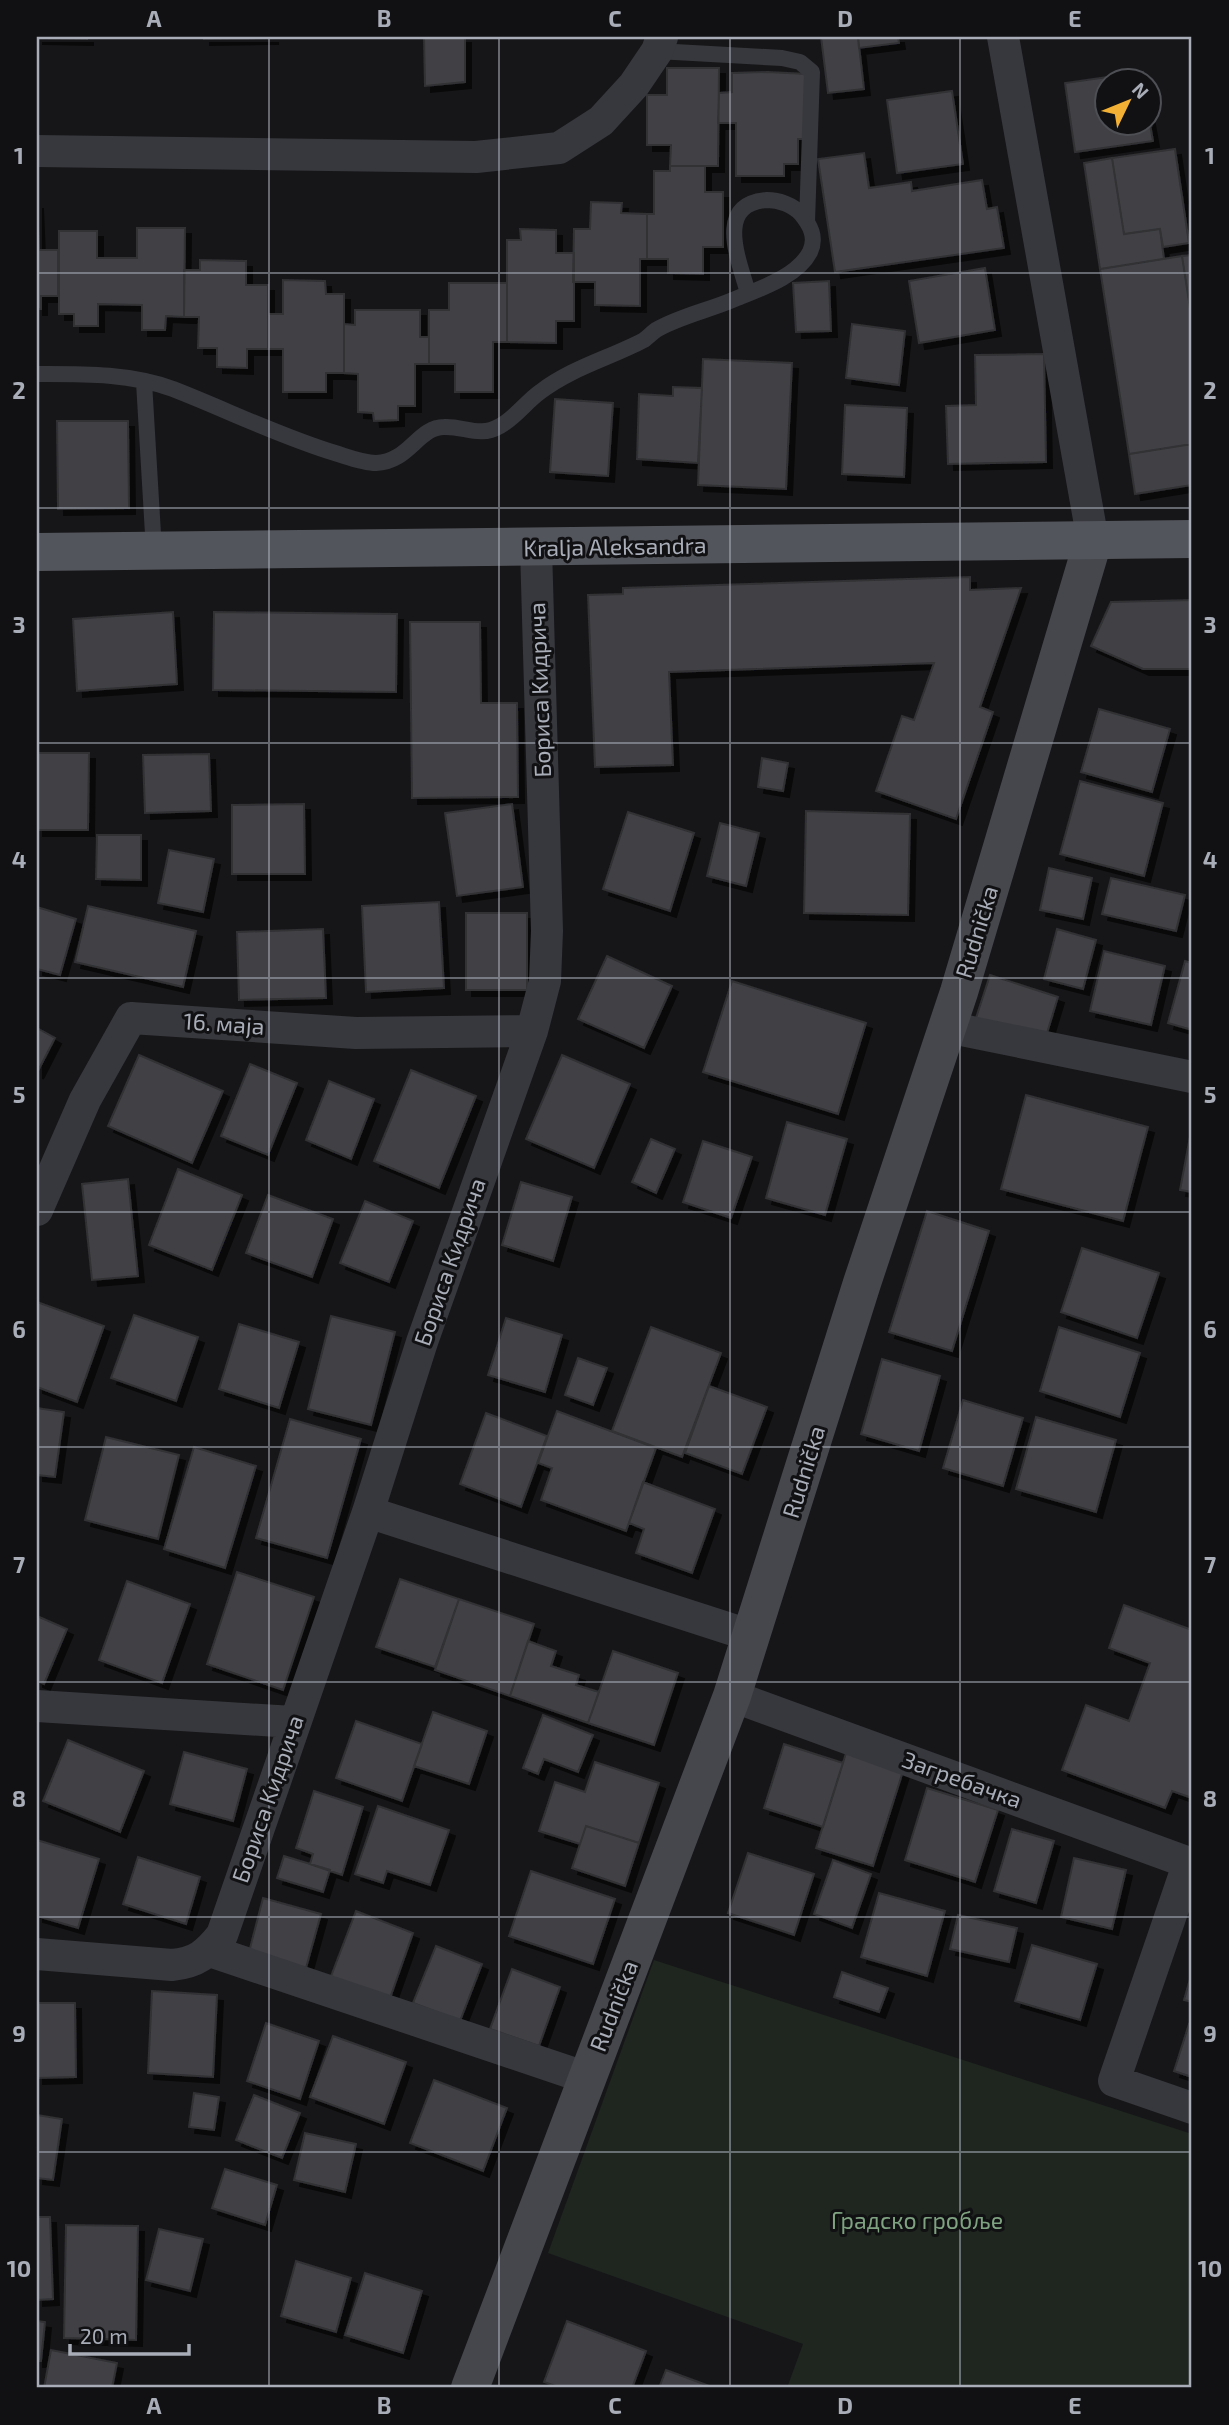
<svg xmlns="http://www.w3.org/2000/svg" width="1229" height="2425" font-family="'Exo 2',sans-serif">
<defs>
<filter id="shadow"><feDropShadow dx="6" dy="6" stdDeviation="0" flood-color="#0009"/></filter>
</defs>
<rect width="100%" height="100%" fill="#161618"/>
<path fill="#1e261f" d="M 654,1960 L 1192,2134 L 1192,2388 L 787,2388 L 803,2344 L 548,2253 Z"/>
<path fill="#404145" stroke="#303034" stroke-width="2" filter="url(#shadow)" d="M 37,37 L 87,37 L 87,39 L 37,38 Z
M 204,37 L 272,37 L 272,38 L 204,39 Z
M 424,37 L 465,37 L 465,82 L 425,86 Z
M 821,37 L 858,37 L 864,89 L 828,93 Z
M 858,37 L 898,37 L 899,43 L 859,48 Z
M 667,68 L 719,68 L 718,166 L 670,166 L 671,145 L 647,145 L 647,95 L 667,95 Z
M 768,72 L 808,74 L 808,139 L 798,139 L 798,164 L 784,164 L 784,176 L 736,176 L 736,123 L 718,123 L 719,93 L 732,92 L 732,73 Z
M 1143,72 L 1144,80 L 1106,80 L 1106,122 L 1148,122 L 1148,113 L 1153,141 L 1075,152 L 1065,83 Z
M 952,91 L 963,164 L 897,173 L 887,100 Z
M 1175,149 L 1189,243 L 1163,247 L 1160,229 L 1124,234 L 1112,158 Z
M 864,153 L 869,188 L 911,182 L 912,191 L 982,180 L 987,209 L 997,207 L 1004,248 L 835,272 L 818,159 Z
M 1112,158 L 1124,234 L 1160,229 L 1164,259 L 1100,269 L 1084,163 Z
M 670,166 L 705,166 L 705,192 L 723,192 L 723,247 L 703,247 L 703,274 L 668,273 L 668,259 L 647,259 L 647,214 L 654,214 L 654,171 L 670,171 Z
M 37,202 L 39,250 L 58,250 L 58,296 L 41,296 L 41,309 L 37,309 Z
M 591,202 L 622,203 L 621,213 L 647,214 L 647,259 L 640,259 L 640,306 L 595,305 L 595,282 L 573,282 L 574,229 L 590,229 Z
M 137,228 L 185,228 L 184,317 L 166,316 L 165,330 L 142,330 L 142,305 L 98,304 L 98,326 L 74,326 L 74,314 L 59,314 L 59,231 L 97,231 L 97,258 L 137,258 Z
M 520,229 L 556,230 L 556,253 L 574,253 L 574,321 L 556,321 L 556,343 L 507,342 L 507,240 L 521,240 Z
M 1192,255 L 1192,321 L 1182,256 Z
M 1182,256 L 1192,321 L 1192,444 L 1129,454 L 1100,269 Z
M 200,260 L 246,261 L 246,285 L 268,285 L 268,349 L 247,349 L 247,368 L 217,367 L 217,348 L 198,348 L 199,317 L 184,317 L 184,270 L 200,270 Z
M 985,268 L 995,330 L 919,343 L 909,281 Z
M 283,280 L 325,281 L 326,294 L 344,294 L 344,373 L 326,373 L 326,392 L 283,392 L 283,349 L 268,349 L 268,314 L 283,314 Z
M 829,281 L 831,331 L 796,332 L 793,283 Z
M 449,283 L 507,283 L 507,342 L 493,342 L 493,392 L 455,392 L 455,364 L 429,364 L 429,310 L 449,310 Z
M 355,310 L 420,310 L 420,337 L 429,337 L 429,364 L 415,364 L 415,406 L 398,406 L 398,420 L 374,421 L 373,413 L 358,412 L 358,374 L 344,373 L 344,324 L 355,325 Z
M 852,324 L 905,331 L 899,385 L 846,378 Z
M 1044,354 L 1046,462 L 948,464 L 946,406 L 976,405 L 975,355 Z
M 703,359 L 792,363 L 786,489 L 698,485 Z
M 673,387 L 702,388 L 698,463 L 637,459 L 639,394 L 673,396 Z
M 555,399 L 613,403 L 608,476 L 550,472 Z
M 845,405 L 907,408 L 904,477 L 842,474 Z
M 57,421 L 128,421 L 129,508 L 58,509 Z
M 1192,444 L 1192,485 L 1135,494 L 1129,454 Z
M 970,577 L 970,590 L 1021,588 L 980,707 L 993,712 L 956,819 L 876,791 L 902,716 L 914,720 L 934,663 L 669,672 L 673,765 L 595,767 L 588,595 L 623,594 L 623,588 Z
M 1192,600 L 1192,669 L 1143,669 L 1091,646 L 1111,602 Z
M 173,612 L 177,684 L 77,691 L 73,619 Z
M 214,612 L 397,614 L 396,692 L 213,690 Z
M 410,622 L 480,622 L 481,703 L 517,703 L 518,797 L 412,798 Z
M 1099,709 L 1170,729 L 1152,792 L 1081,772 Z
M 37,753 L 89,753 L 88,830 L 37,830 Z
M 209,754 L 211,811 L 145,813 L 143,755 Z
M 762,758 L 788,763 L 783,791 L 758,787 Z
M 1080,781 L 1163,803 L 1144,876 L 1060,854 Z
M 304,804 L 305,874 L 232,874 L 232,805 Z
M 512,804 L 523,887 L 457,896 L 445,813 Z
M 806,811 L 910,814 L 908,915 L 804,913 Z
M 628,812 L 694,833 L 670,911 L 603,889 Z
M 720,823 L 759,833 L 746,886 L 707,876 Z
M 97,835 L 141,835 L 141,880 L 96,879 Z
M 169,850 L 214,859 L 203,912 L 158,903 Z
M 1049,868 L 1092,878 L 1083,919 L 1040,910 Z
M 1111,878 L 1185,895 L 1176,931 L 1102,914 Z
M 439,902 L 444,988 L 366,992 L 362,906 Z
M 88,906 L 196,931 L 183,987 L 75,962 Z
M 37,907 L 76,919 L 60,975 L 37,969 Z
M 466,913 L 527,913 L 527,990 L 466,990 Z
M 323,929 L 326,998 L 239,1000 L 237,932 Z
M 1057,929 L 1096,940 L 1083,989 L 1044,979 Z
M 1104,951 L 1165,966 L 1151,1025 L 1090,1011 Z
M 607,956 L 672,986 L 644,1048 L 578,1019 Z
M 1185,961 L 1192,963 L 1192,1030 L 1168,1023 Z
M 990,975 L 1058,997 L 1044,1043 L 975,1021 Z
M 732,981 L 866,1023 L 838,1114 L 703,1072 Z
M 37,1028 L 55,1038 L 37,1073 Z
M 139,1055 L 223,1091 L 192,1163 L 108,1126 Z
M 562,1055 L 630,1084 L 594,1168 L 526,1139 Z
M 250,1064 L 297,1083 L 268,1155 L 221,1136 Z
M 411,1070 L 476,1096 L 439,1188 L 374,1161 Z
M 329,1081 L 374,1099 L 351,1159 L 306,1140 Z
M 1026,1095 L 1148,1127 L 1123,1221 L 1001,1189 Z
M 787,1122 L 847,1139 L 825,1215 L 766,1198 Z
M 1192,1126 L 1192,1192 L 1180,1190 Z
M 651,1139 L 675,1149 L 656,1193 L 632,1182 Z
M 703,1141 L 752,1157 L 731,1218 L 683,1202 Z
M 178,1169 L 242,1195 L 212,1270 L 149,1245 Z
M 128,1179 L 138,1276 L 92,1280 L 82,1184 Z
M 521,1182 L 572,1197 L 553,1261 L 502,1245 Z
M 268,1195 L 333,1219 L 312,1277 L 246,1253 Z
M 365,1201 L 413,1221 L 389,1282 L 340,1263 Z
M 927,1211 L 989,1231 L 952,1351 L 889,1332 Z
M 1082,1248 L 1159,1273 L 1137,1338 L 1061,1312 Z
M 37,1302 L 104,1326 L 77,1402 L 37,1387 Z
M 134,1315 L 198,1337 L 176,1401 L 111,1378 Z
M 331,1316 L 395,1332 L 371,1425 L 308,1409 Z
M 506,1318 L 562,1335 L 545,1392 L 488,1375 Z
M 239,1324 L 299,1342 L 279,1408 L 219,1389 Z
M 651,1327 L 721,1353 L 682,1457 L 612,1431 Z
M 1059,1327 L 1140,1353 L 1120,1417 L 1040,1391 Z
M 578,1358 L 607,1368 L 593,1405 L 565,1395 Z
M 882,1359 L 940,1376 L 919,1451 L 861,1434 Z
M 709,1386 L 767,1407 L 742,1474 L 685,1453 Z
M 963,1400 L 1023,1418 L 1003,1486 L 943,1468 Z
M 37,1408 L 64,1412 L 55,1477 L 37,1475 Z
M 557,1411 L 656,1448 L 626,1531 L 541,1500 L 552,1468 L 538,1463 Z
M 486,1413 L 547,1436 L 521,1507 L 460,1484 Z
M 1036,1417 L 1116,1440 L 1096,1512 L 1016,1489 Z
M 290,1419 L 361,1439 L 327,1558 L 256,1538 Z
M 106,1437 L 179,1455 L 158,1539 L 85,1520 Z
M 194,1447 L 256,1466 L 225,1568 L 164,1549 Z
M 643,1482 L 715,1509 L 692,1573 L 636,1553 L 644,1529 L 629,1523 Z
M 237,1572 L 314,1597 L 283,1690 L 207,1664 Z
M 400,1579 L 459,1599 L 435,1667 L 376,1647 Z
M 127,1581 L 190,1604 L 162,1683 L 99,1660 Z
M 459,1599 L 534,1624 L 510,1696 L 435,1670 Z
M 1124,1605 L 1192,1630 L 1192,1798 L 1172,1791 L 1165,1808 L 1062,1770 L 1086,1705 L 1129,1721 L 1150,1663 L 1109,1648 Z
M 37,1616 L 67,1629 L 44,1684 L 37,1681 Z
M 528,1641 L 556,1651 L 551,1666 L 579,1675 L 576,1685 L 599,1692 L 588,1723 L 510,1696 Z
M 613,1651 L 678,1673 L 654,1745 L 588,1723 Z
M 433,1712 L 487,1731 L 469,1784 L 414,1766 Z
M 543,1715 L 593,1735 L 578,1772 L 544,1759 L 538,1774 L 523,1768 Z
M 356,1721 L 422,1744 L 402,1801 L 336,1778 Z
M 68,1740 L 144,1771 L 120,1832 L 43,1801 Z
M 784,1744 L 843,1763 L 823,1827 L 764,1808 Z
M 847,1750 L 904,1768 L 873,1866 L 816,1848 Z
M 184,1752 L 247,1769 L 233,1821 L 170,1804 Z
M 595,1762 L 659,1783 L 639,1843 L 586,1826 L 580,1844 L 539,1831 L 555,1782 L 585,1792 Z
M 927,1788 L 998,1810 L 975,1882 L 905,1860 Z
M 314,1791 L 363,1807 L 342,1875 L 310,1864 L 313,1854 L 296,1848 Z
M 378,1806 L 449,1830 L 430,1885 L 387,1871 L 383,1883 L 355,1874 Z
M 586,1826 L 639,1843 L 625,1886 L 572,1868 Z
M 1012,1829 L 1054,1841 L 1036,1903 L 994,1891 Z
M 37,1840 L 99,1859 L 78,1928 L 37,1916 Z
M 748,1853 L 814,1874 L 794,1935 L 728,1913 Z
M 284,1856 L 330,1870 L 323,1892 L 277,1878 Z
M 138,1857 L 200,1877 L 186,1924 L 123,1904 Z
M 1074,1858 L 1126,1870 L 1112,1929 L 1061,1917 Z
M 833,1860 L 871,1874 L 852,1928 L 814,1914 Z
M 531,1871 L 615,1899 L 593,1964 L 509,1936 Z
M 879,1893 L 945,1911 L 927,1976 L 861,1957 Z
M 263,1898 L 321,1914 L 306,1968 L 249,1952 Z
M 356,1911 L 413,1933 L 389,2001 L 330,1979 Z
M 958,1915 L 1017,1928 L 1009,1962 L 950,1949 Z
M 1032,1945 L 1097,1964 L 1080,2020 L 1015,2001 Z
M 436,1946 L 482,1964 L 460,2021 L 413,2003 Z
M 512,1969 L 560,1987 L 539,2046 L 490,2029 Z
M 842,1972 L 888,1988 L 879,2012 L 834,1997 Z
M 1192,1972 L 1192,2002 L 1184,2000 Z
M 152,1991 L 217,1995 L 213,2077 L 148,2073 Z
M 37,2003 L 75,2003 L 76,2077 L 37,2078 Z
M 266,2023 L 319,2041 L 300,2099 L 247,2081 Z
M 1189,2024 L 1192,2026 L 1192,2077 L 1174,2071 Z
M 333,2036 L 406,2062 L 384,2124 L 310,2097 Z
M 434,2080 L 507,2108 L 483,2171 L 410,2143 Z
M 194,2093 L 219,2097 L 214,2130 L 189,2127 Z
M 254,2095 L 300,2113 L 282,2158 L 236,2140 Z
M 37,2115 L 62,2119 L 53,2180 L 37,2178 Z
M 305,2133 L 356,2144 L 345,2192 L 294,2180 Z
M 225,2169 L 277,2185 L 265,2225 L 212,2208 Z
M 37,2217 L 50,2217 L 53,2299 L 37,2300 Z
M 66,2225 L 138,2226 L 136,2340 L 64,2338 Z
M 159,2229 L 203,2239 L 190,2291 L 146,2280 Z
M 296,2261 L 351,2278 L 336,2332 L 281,2316 Z
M 365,2273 L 422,2291 L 403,2353 L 345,2335 Z
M 37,2321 L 45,2322 L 41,2361 L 37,2361 Z
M 567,2321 L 646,2351 L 632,2388 L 561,2388 L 544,2382 Z
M 51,2350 L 117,2363 L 112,2388 L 44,2388 Z
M 666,2370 L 712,2387 L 711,2388 L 659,2388 Z"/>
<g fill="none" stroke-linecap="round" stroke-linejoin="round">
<path stroke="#37383d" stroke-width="16" d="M 657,51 L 782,58 L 800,62 L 812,72 L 807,222
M 37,374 C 82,374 129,373 173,389 C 227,410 279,436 335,453 C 348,457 363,463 376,463 C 409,462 418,427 444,427 C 465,426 479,438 500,426 C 516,417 526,402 540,392 C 571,368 610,358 644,340 C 648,337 652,333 656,330 C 680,316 710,310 735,299 C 759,289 797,277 810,252 C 817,237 810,225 801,214 C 793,205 779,200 767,200 C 714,204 739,260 748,293
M 144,382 L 154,551"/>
<path stroke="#37383d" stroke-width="32" d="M 1003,37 L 1093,541
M 37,151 L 476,157 L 559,148 L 601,121 L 634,85 L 657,51 L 662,37
M 947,1027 L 1192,1077
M 37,1210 L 85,1100 L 131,1018 L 356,1033 L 532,1031
M 368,1512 L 752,1636
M 732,1696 L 1192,1864
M 37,1706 L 293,1722
M 1189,1862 L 1114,2081 L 1192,2108
M 210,1951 L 587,2078
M 37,1954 L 172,1965 C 196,1963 207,1954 222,1935 L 368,1512 L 422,1342 L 532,1031 L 545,981 L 547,931 L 536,548"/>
<path stroke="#45474d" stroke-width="38" d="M 470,2388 L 732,1696 L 862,1283 L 959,992 L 1093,541"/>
<path stroke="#53555c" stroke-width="38" d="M 37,552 L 1192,539"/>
</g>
<path fill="none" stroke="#a8adb8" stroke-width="2" stroke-opacity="0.55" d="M 269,37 L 269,2388M 499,37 L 499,2388M 730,37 L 730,2388M 960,37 L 960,2388M 37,273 L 1192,273M 37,508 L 1192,508M 37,743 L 1192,743M 37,978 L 1192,978M 37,1212 L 1192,1212M 37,1447 L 1192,1447M 37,1682 L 1192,1682M 37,1917 L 1192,1917M 37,2152 L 1192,2152"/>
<g text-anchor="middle" stroke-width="6" stroke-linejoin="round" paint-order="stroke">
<g font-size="23" fill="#a8adb8" stroke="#111113">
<text transform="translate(615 547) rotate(-1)" y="8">Kralja Aleksandra</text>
<text transform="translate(540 690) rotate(-92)" y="8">Бориса Kидрича</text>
<text transform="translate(977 932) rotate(-73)" y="8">Rudnička</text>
<text transform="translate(224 1024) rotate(4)" y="8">16. маја</text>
<text transform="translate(450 1262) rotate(-71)" y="8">Бориса Kидрича</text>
<text transform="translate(804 1472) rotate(-73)" y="8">Rudnička</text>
<text transform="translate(962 1780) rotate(20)" y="8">Загребачка</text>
<text transform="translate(268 1799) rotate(-71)" y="8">Бориса Kидрича</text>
<text transform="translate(614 2006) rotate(-69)" y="8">Rudnička</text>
</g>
<g font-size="23" fill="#7fa381" stroke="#111113">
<text x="917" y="2229">Градско гробље</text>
</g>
</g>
<rect width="1229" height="2425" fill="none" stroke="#111113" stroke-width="77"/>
<g transform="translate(1128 102) rotate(47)"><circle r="33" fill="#111113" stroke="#4d4f55" stroke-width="2"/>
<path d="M0-5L12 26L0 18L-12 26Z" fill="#f2b134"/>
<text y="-10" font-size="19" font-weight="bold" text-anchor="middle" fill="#a8adb8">N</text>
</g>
<path d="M70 2344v10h119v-10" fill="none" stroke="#a8adb8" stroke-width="3.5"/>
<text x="80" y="2344" font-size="21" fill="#a8adb8" stroke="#111113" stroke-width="5" paint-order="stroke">20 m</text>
<rect x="38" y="38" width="1152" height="2348" fill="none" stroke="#a8adb8" stroke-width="2.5"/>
<g font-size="23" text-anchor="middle" font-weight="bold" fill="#a8adb8">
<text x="154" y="27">A</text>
<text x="384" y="27">B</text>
<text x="615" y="27">C</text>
<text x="845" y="27">D</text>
<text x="1075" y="27">E</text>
<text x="19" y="164">1</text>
<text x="1210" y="164">1</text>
<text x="19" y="399">2</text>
<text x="1210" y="399">2</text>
<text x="19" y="633">3</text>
<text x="1210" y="633">3</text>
<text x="19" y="868">4</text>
<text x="1210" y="868">4</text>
<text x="19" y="1103">5</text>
<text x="1210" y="1103">5</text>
<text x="19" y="1338">6</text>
<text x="1210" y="1338">6</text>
<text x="19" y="1573">7</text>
<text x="1210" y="1573">7</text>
<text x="19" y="1807">8</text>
<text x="1210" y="1807">8</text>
<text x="19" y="2042">9</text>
<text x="1210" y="2042">9</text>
<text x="19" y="2277">10</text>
<text x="1210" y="2277">10</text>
<text x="154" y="2414">A</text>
<text x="384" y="2414">B</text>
<text x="615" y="2414">C</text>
<text x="845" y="2414">D</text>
<text x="1075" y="2414">E</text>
</g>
</svg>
